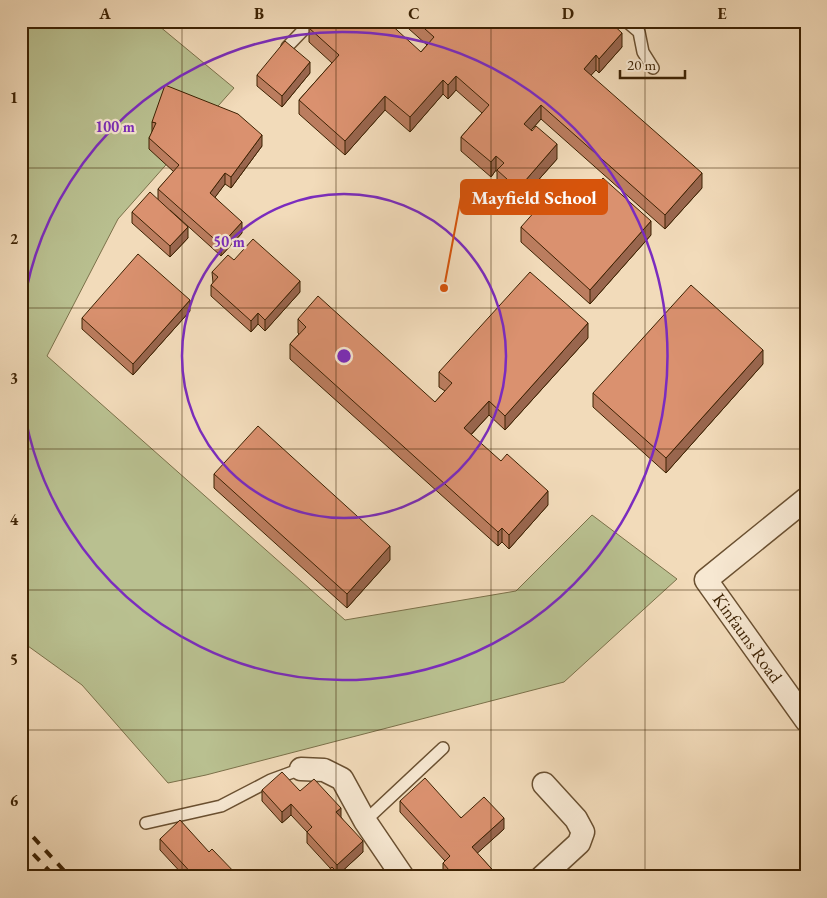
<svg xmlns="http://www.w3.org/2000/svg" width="827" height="898" font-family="'EB Garamond',serif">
<rect width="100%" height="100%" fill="#f2dbba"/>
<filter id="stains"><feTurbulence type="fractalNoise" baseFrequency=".004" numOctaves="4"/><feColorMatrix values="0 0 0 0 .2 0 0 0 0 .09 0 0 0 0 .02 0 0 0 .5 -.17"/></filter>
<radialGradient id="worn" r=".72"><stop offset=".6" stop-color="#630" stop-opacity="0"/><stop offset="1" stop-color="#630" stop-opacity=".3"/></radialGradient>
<path fill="#b9c090" stroke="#7b714a" d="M 21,21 L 153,21 L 234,88 L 118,219 L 47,356 L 345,620 L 516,591 L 592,515 L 677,579 L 564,682 L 206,775 L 168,783 L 82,685 L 21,641 Z"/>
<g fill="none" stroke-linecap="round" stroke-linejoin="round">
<defs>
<path id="service" d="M 626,21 L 639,32 L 643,52 L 653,68
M 287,47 L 312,21
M 365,821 L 443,748
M 146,823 L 221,806 L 271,780 L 301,769"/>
<g id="minor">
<path id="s1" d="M 806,499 L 706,580 L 806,720"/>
<path d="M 301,769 L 324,770 L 342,779 L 365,821 L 403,877"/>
<path d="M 542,877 L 579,843 L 583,832 L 576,819 L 544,784"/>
</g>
</defs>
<use href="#service" stroke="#6a5031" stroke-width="14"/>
<use href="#minor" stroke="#6a5031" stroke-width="25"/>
<use href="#service" stroke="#f7e8d2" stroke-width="11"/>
<use href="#minor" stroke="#f7e8d2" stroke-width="22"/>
<path stroke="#3d2203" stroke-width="4" stroke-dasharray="9 9" stroke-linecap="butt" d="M 21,824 L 70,877
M 21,841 L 55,877
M 21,862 L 35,877"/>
</g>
<path fill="#bb7d5f" stroke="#3d2203" d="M 400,21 L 609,21 L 622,47 L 599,73 L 596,70 L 591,75 L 702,188 L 665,229 L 541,119 L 531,130 L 557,159 L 518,203 L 497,184 L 497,172 L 496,170 L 491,177 L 461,151 L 461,137 L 482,113 L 456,90 L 448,99 L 443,94 L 410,132 L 385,110 L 345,155 L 299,114 L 299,100 L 332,63 L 309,42 L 309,28 L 421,52 L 427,45 Z
M 310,73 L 282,107 L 257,86 L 257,75 Z
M 152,122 L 262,146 L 231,188 L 225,184 L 215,197 L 242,233 L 221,256 L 170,210 L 188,238 L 170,257 L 132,223 L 132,212 L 158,200 L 158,189 L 174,172 L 149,149 L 149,138 L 152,133 Z
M 574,210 L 651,235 L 590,304 L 521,242 L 521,227 Z
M 234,260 L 300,292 L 265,331 L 258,324 L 251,332 L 211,296 L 211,285 L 213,283 L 212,272 Z
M 190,311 L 133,375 L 82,329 L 82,318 Z
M 298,319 L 435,402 L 445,391 L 439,387 L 439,372 L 588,338 L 505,430 L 489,415 L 471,435 L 548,505 L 509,549 L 502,542 L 498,546 L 290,359 L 290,344 L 299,334 L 298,333 Z
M 763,364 L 666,473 L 593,407 L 593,393 Z
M 214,474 L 390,560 L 347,608 L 214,488 Z
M 262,790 L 300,791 L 341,817 L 363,852 L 339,874 L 330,868 L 307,843 L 307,832 L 291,815 L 282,823 L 262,801 Z
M 400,801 L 504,829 L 477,853 L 499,877 L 445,877 L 443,874 L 443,863 L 445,861 L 400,812 Z
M 160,839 L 209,852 L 239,877 L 185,877 L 160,850 Z"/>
<path fill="#99664e" stroke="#3d2203" d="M 622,33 L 622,47 L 599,73 L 599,59 Z
M 596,55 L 596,70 L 584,83 L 584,69 Z
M 310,62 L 310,73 L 282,107 L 282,96 Z
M 456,76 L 456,90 L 448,99 L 448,85 Z
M 443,80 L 443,94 L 410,132 L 410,117 Z
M 385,96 L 385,110 L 345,155 L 345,141 Z
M 541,105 L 541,119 L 524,138 L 524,124 Z
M 262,135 L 262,146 L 231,188 L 231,177 Z
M 557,144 L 557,159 L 518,203 L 518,189 Z
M 496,156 L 496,170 L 491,177 L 491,162 Z
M 225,173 L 225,184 L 210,204 L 210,193 Z
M 702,173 L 702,188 L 665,229 L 665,215 Z
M 651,221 L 651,235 L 590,304 L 590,290 Z
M 242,222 L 242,233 L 221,256 L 221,245 Z
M 188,227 L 188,238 L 170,257 L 170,246 Z
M 300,281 L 300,292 L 265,331 L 265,320 Z
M 190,300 L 190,311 L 133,375 L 133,364 Z
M 258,313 L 258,324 L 251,332 L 251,321 Z
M 588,323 L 588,338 L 505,430 L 505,416 Z
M 763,350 L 763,364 L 666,473 L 666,458 Z
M 489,401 L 489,415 L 464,442 L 464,428 Z
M 548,491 L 548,505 L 509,549 L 509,535 Z
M 502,528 L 502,542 L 498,546 L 498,532 Z
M 390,546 L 390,560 L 347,608 L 347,594 Z
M 291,804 L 291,815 L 282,823 L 282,812 Z
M 341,808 L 341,819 L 336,812 Z
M 504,818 L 504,829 L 472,858 L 472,847 Z
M 363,841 L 363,852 L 337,876 L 337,865 Z"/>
<path fill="#da916f" stroke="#3d2203" d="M 314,21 L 387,21 L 421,52 L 434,37 L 416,21 L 609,21 L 622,33 L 599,59 L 596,55 L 584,69 L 702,173 L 665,215 L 541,105 L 524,124 L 532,131 L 536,126 L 557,144 L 518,189 L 497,170 L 504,163 L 496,156 L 491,162 L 461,137 L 489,105 L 456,76 L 448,85 L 443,80 L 410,117 L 385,96 L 345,141 L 299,100 L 339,55 L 309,28 Z
M 285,41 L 310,62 L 282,96 L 257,75 Z
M 165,85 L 238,114 L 262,135 L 231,177 L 225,173 L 210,193 L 242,222 L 221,245 L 158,189 L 179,165 L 149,138 L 156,123 L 152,122 Z
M 603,178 L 651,221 L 590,290 L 521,227 L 553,191 L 574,210 Z
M 150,192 L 188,227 L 170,246 L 132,212 Z
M 253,239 L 300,281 L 265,320 L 258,313 L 251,321 L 211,285 L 218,277 L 212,272 L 228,255 L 234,260 Z
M 138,254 L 190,300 L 133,364 L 82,318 Z
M 530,272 L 588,323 L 505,416 L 489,401 L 464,428 L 501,461 L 507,454 L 548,491 L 509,535 L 502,528 L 498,532 L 290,344 L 306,327 L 298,319 L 318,296 L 435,402 L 452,383 L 439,372 Z
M 691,285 L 763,350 L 666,458 L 593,393 Z
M 258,426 L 390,546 L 347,594 L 214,474 Z
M 282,772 L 300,791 L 314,779 L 341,808 L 336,812 L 363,841 L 337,865 L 307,832 L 312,827 L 291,804 L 282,812 L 262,790 Z
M 425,778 L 461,818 L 484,797 L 504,818 L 472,847 L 499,877 L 455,877 L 443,863 L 450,856 L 400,801 Z
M 180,820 L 209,852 L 212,849 L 239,877 L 195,877 L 160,839 Z
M 332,867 L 342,877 L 321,877 Z"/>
<path fill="none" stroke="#3d2203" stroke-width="1" stroke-opacity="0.55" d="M 182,21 L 182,877M 336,21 L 336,877M 491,21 L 491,877M 645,21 L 645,877M 21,168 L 806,168M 21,308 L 806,308M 21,449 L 806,449M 21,590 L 806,590M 21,730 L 806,730"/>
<g fill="none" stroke="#7b2cbf" stroke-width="2.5">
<circle cx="344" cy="356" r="162"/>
<path d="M21 325A324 324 0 1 1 21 387"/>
</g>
<g text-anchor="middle" stroke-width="4.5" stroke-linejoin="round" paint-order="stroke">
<g font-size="18" fill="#3d2203" stroke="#f7e8d2">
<text dy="6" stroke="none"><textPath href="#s1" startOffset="200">Kinfauns Road</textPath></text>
</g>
</g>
<circle cx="344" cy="356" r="8" fill="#7b2cbf" stroke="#f7e8d2" stroke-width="2.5"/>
<g font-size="15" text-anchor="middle" font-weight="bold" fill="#7b2cbf" stroke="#f7e8d2" stroke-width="4.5" stroke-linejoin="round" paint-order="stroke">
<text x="115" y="132">100 m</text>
<text x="229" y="247">50 m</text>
</g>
<path fill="none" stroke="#d7540b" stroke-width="2" d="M444 288L461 197"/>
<circle fill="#d7540b" stroke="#f7e8d2" stroke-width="2" cx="444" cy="288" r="5"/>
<rect fill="#d7540b" stroke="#d7540b" stroke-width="2" x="461" y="180" width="146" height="34" rx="5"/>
<g font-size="19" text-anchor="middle" font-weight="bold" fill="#fff">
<text x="534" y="204">Mayfield School</text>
</g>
<rect width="827" height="898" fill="none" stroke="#f2dbba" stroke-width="55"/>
<path d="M620 70v8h65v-8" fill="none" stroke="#3d2203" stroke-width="2.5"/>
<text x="627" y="70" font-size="15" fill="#3d2203" stroke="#f7e8d2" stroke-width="4" paint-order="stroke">20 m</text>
<rect x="28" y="28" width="772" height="842" fill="none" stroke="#3d2203" stroke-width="2"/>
<g font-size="16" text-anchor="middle" font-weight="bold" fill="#3d2203">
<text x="105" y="19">A</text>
<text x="259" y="19">B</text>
<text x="414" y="19">C</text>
<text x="568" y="19">D</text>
<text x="722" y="19">E</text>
<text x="14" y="103">1</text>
<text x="14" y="244">2</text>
<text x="14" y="384">3</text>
<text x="14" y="525">4</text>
<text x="14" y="665">5</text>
<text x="14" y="806">6</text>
</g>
<rect width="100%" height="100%" filter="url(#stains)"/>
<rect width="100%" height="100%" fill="url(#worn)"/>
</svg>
